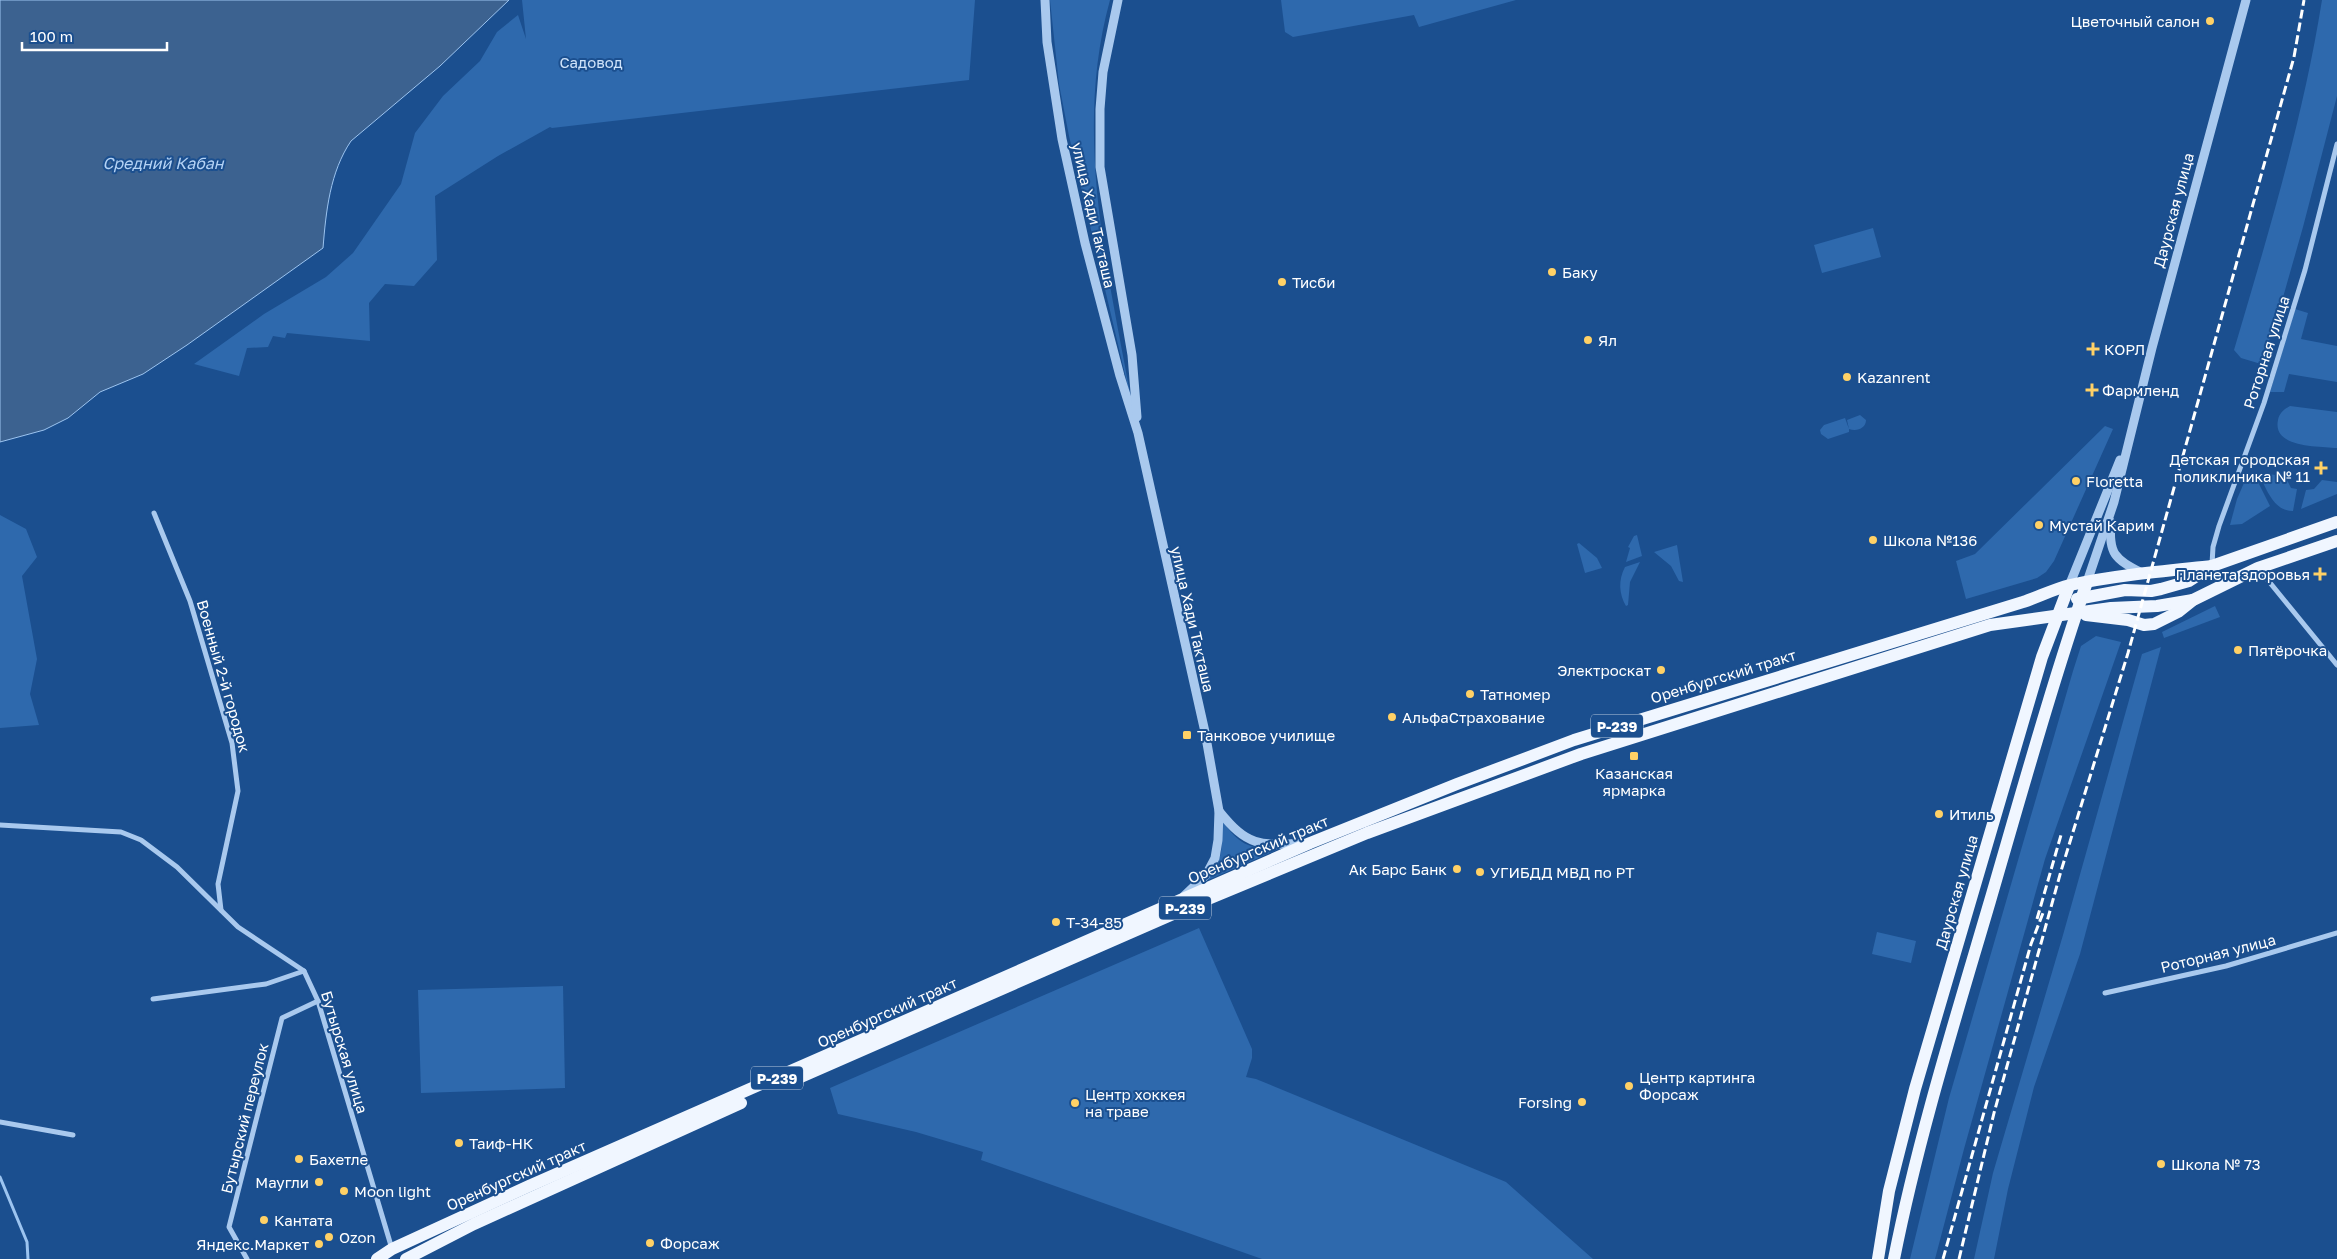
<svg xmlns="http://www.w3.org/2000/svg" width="2337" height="1259" viewBox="0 0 2337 1259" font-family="'Golos Text',sans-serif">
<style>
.green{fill:#2e69ad}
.water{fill:#3c6290;stroke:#9cc4f0}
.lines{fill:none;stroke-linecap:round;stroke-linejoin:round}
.stream{stroke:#9cc4f0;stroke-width:3}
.minor{stroke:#a9c9ee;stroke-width:5}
.tertiary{stroke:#a9c9ee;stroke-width:9}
.primary{stroke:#f0f6ff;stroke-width:12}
.rail{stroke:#fff;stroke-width:3;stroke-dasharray:9 4;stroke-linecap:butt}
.poi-dot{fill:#ffd166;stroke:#1b4f8f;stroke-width:2}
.labels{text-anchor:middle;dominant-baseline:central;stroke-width:4;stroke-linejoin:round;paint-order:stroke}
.shield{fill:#1b4f8f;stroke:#bbcadd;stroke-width:1}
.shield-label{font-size:14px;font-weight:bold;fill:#fff}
.poi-label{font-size:15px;fill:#fff;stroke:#1b4f8f;text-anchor:start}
.park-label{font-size:15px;fill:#cfe3fa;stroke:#1b4f8f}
.street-label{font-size:15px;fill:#fff;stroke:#1b4f8f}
.water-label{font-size:16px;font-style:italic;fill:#b5d3f5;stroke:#1b4f8f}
</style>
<rect width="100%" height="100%" fill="#1b4f8f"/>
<g class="green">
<polygon points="522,0 975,0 969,80 552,128 550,127 498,156 435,196 437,260 414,286 385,284 369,303 370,341 287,333 285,338 273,336 268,347 247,348 239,376 194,364 264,314 326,277 353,253 401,184 415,133 443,96 480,61 497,32 518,15 526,39"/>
<path d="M1050,0H1110C1073,134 1108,271 1132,404L1069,136L1059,84Z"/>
<polygon points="1281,0 1516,0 1419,27 1414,15 1293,37 1285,32"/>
<path d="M2322,0H2337V96L2303,227L2278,315L2261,364L2241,358L2234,350C2268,235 2303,119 2322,0Z"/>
<polygon points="1873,228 1881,257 1822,273 1814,245"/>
<polygon points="2295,309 2308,313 2301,339 2337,346 2337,382 2289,374 2284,392 2270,392"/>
<path d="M2290,406L2337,412V448C2319,446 2272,448 2278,420C2279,414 2284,409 2290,406Z"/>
<path d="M1860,415L1866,420C1866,428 1857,432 1849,429V432L1828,439L1821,434L1820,430L1824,425L1845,418L1849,429L1847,420Z"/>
<polygon points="2105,426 2113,429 2054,561 2046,572 2037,578 1966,599 1956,561 1975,554"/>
<path d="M2258,473L2285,476L2291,488L2297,489L2293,511C2273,511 2267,489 2258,473Z"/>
<polygon points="2247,476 2256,478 2270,506 2242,524 2230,525 2237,499"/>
<polygon points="2322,480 2337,482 2337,494 2301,509 2306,490 2314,489"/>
<polygon points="0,515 26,529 37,557 22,576 37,659 30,694 39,725 0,728"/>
<polygon points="1637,535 1642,556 1626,562 1630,548 1628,547 1634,536"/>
<polygon points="1579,543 1597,558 1602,568 1585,573 1577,544"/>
<polygon points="1677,545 1683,582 1679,581 1671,566 1654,552"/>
<path d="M1640,562L1630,582L1628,605L1626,606C1619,594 1618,580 1625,567Z"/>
<polygon points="2215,606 2220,617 2164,638 2162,632"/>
<polygon points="2096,636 2121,642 2045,859 1964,1149 1935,1259 1910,1259 1949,1098 2073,671 2081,646"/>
<polygon points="2161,647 2080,954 2034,1087 2008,1189 1994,1259 1974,1259 1993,1173 2063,935 2142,654"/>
<path d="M1221,818C1237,844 1251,851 1281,848L1208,880C1224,858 1223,844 1221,818Z"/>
<polygon points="1199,928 1252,1049 1252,1058 1246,1077 1256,1079 1506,1182 1593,1259 1262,1259 981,1160 983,1152 916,1132 838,1114 830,1088"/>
<polygon points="1877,932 1916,941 1911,963 1872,954"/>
<polygon points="563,986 565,1088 421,1093 418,990"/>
</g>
<path class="water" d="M0,0H509L440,66L351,141C330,172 326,211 323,248L187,345L143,374L100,392L68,418L44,430L0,442Z"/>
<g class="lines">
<polyline class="stream" points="0,1177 27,1242 28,1259"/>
<g class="minor">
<polyline points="154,513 190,601 232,743 238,791 218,884 221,910"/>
<polyline points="2212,564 2213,547 2219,526 2264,403 2305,270 2337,144"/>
<polyline points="2258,568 2337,665"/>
<polyline points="0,825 121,832 141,840 177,867 238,927 304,971 318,1001 392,1249"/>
<polyline points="2105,993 2226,966 2337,933"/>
<polyline points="153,999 266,984 304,971"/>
<polyline points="0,1122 73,1135"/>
<polyline points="247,1259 229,1227 282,1018 318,1001"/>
</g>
<g class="tertiary">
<polyline points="1045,0 1047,42 1062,139 1085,243 1120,376 1138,433 1205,732 1219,811 1218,840 1215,858 1206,875 1184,896"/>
<polyline points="1118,0 1103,72 1100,109 1100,167 1132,355 1137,417"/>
<path d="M2111,522C2108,554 2115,559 2142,573"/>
<polyline points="2087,582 2114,502 2152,348 2246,0"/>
<polyline points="2069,586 2120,460"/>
<path d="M1219,811C1247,846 1259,846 1303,843"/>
</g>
<g class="primary">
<polyline points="2077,599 2125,590 2151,591 2161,589 2189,581 2212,566 2337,522"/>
<polyline points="2086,615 2128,620 2144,625 2154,624 2178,612 2193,600 2258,568 2337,541"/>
<polyline points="787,1083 1196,904 1367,833 1581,754 1990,625 2111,608 2157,606 2193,600"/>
<path d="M377,1259L392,1249L529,1186L1310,843L1457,784L1574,740L2023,602C2038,597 2054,589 2070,585C2117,575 2165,571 2212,566"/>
<polyline points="406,1259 474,1224 741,1103"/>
<polyline points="1878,1259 1889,1191 1915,1089 2042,657 2069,586"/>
<path d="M1894,1259C1918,1138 1955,1020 1990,901C2021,795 2051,687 2087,582"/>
</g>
<g class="rail">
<polyline points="2037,919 2061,835"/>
<polyline points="1943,1259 2031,944 2043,913"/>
<polyline points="1959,1259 1994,1113 2061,871 2128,653 2294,57 2304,0"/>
</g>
</g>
<g class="poi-dot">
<circle cx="2210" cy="21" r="5"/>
<circle cx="1552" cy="272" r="5"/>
<circle cx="1282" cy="282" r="5"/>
<circle cx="1588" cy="340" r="5"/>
<path d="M2090.5 341.5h5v5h5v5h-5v5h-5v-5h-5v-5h5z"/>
<circle cx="1847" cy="377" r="5"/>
<path d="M2089.5 382.5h5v5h5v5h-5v5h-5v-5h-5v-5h5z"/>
<path d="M2318.5 460.5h5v5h5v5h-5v5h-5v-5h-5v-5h5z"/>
<circle cx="2076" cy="481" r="5"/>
<circle cx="2039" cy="525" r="5"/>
<circle cx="1873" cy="540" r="5"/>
<path d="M2317.5 566.5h5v5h5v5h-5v5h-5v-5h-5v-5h5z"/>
<circle cx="2238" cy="650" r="5"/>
<circle cx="1661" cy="670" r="5"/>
<circle cx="1470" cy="694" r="5"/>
<circle cx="1392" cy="717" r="5"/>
<rect x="1182" y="730" width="10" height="10" rx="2.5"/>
<rect x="1629" y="751" width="10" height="10" rx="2.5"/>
<circle cx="1939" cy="814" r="5"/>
<circle cx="1457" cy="869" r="5"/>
<circle cx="1480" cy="872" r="5"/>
<circle cx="1056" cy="922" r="5"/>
<circle cx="1629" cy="1086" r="5"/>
<circle cx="1582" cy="1102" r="5"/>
<circle cx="1075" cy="1103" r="5"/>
<circle cx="459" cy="1143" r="5"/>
<circle cx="299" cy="1159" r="5"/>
<circle cx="2161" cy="1164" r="5"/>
<circle cx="319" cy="1182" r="5"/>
<circle cx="344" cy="1191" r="5"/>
<circle cx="264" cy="1220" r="5"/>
<circle cx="329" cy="1237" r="5"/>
<circle cx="650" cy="1243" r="5"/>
<circle cx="319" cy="1244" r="5"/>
</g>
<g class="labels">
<g class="shield">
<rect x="1591" y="714.5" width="52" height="23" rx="4"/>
<rect x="1159" y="896.5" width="52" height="23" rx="4"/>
<rect x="751" y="1066.5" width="52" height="23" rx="4"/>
</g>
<g class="shield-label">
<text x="1617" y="726">Р-239</text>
<text x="1185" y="908">Р-239</text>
<text x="777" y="1078">Р-239</text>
</g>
<g class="poi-label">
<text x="2200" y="21" text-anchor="end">Цветочный салон</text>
<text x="1562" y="272">Баку</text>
<text x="1292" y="282">Тисби</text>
<text x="1598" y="340">Ял</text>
<text x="2104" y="349">КОРЛ</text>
<text x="1857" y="377">Kazanrent</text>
<text x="2102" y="390">Фармленд</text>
<text x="2310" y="459" text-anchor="end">Детская городская<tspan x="2310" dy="17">поликлиника № 11</tspan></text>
<text x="2086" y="481">Floretta</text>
<text x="2049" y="525">Мустай Карим</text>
<text x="1883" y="540">Школа №136</text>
<text x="2310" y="574" text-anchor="end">Планета здоровья</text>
<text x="2248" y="650">Пятёрочка</text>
<text x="1651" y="670" text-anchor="end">Электроскат</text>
<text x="1480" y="694">Татномер</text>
<text x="1402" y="717">АльфаСтрахование</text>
<text x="1197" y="735">Танковое училище</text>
<text x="1634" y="773" text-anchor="middle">Казанская<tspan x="1634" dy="17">ярмарка</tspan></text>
<text x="1949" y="814">Итиль</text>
<text x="1447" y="869" text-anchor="end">Ак Барс Банк</text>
<text x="1490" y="872">УГИБДД МВД по РТ</text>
<text x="1066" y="922">T-34-85</text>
<text x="1639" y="1077">Центр картинга<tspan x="1639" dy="17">Форсаж</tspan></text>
<text x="1085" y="1094">Центр хоккея<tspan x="1085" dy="17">на траве</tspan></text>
<text x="1572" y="1102" text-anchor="end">Forsing</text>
<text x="469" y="1143">Таиф-НК</text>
<text x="309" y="1159">Бахетле</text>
<text x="2171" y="1164">Школа № 73</text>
<text x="309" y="1182" text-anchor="end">Маугли</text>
<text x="354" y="1191">Moon light</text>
<text x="274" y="1220">Кантата</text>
<text x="339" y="1237">Ozon</text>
<text x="660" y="1243">Форсаж</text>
<text x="309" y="1244" text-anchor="end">Яндекс.Маркет</text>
</g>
<g class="park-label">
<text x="591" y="62">Садовод</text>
</g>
<g class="street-label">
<text transform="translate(2173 210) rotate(-75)">Даурская улица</text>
<text transform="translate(1094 215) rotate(77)">улица Хади Такташа</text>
<text transform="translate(2266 352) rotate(-72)">Роторная улица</text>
<text transform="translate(1193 619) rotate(77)">улица Хади Такташа</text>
<text transform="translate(224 676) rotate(74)">Военный 2-й городок</text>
<text transform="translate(1723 676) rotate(-17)">Оренбургский тракт</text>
<text transform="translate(1258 849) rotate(-23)">Оренбургский тракт</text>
<text transform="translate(1956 892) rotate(-74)">Даурская улица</text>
<text transform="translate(2218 953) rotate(-14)">Роторная улица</text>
<text transform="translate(887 1012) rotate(-24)">Оренбургский тракт</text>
<text transform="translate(345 1052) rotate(73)">Бутырская улица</text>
<text transform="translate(244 1118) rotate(-76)">Бутырский переулок</text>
<text transform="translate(516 1175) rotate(-24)">Оренбургский тракт</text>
</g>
<g class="water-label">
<text x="163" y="163">Средний Кабан</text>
</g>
</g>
<path d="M22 42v8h145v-8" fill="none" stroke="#ffffff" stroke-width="2.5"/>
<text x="30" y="42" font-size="15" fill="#ffffff" stroke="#1b4f8f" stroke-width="4" paint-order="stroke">100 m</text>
</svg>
